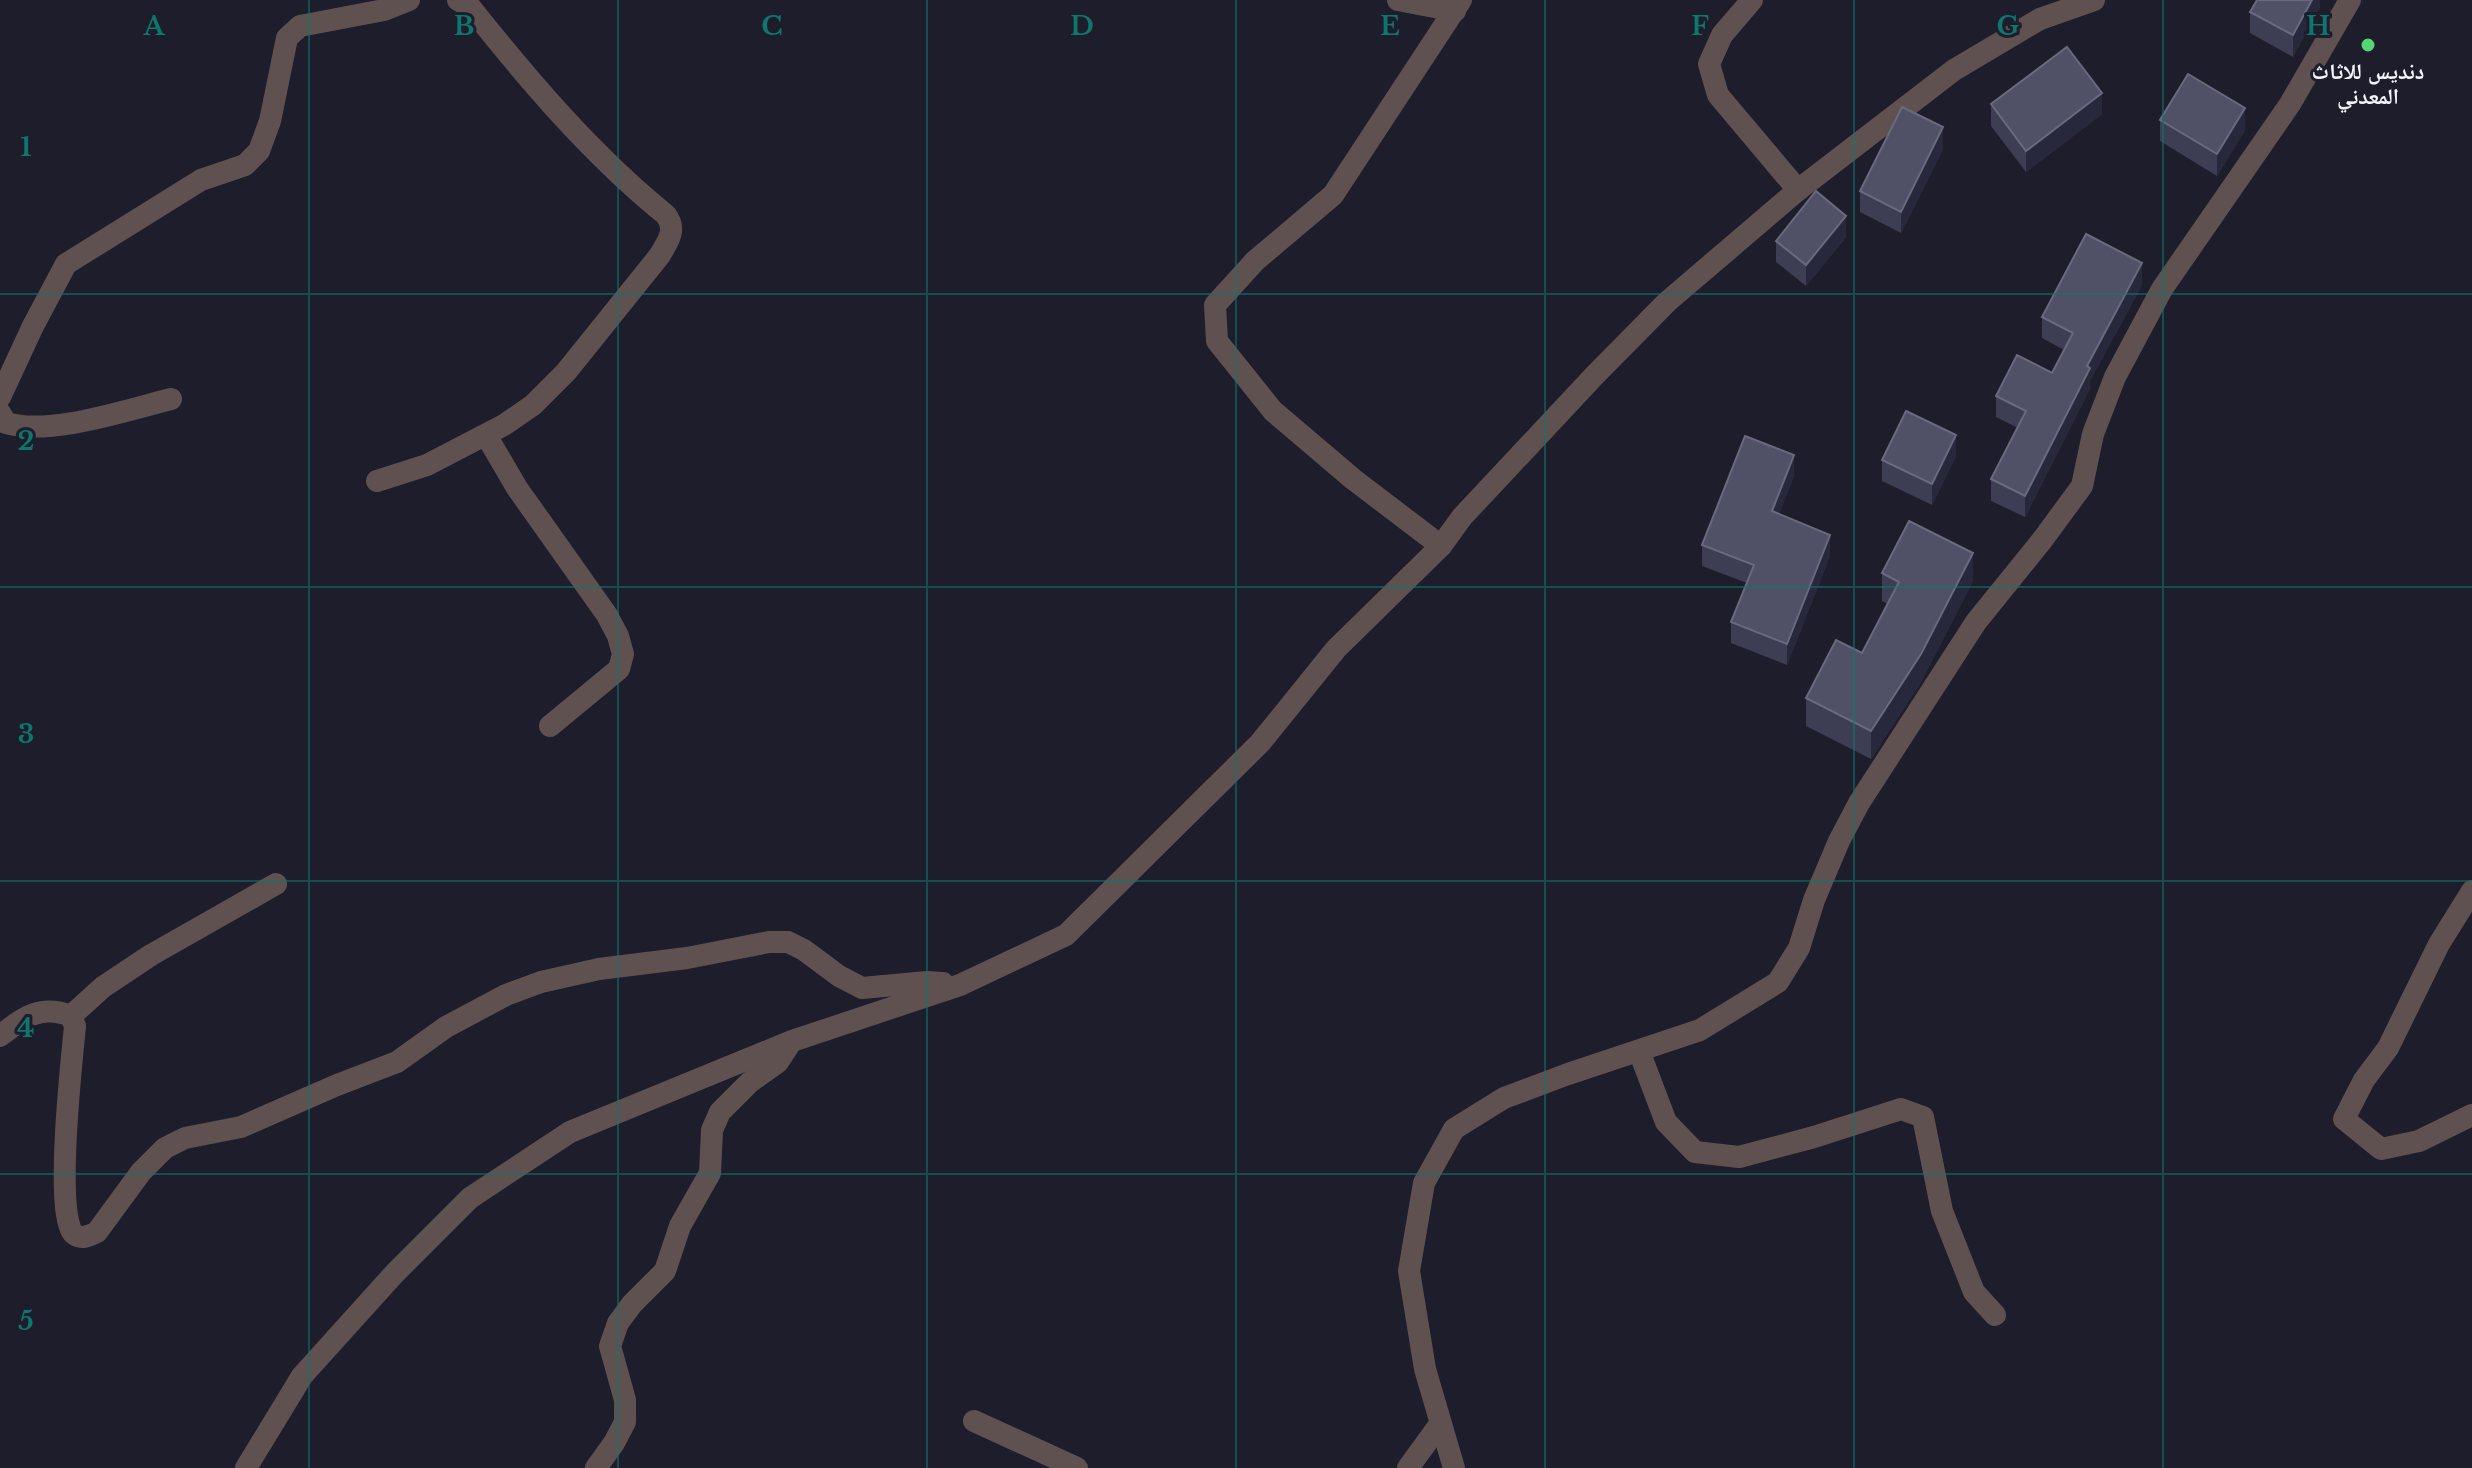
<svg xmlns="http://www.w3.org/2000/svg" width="2472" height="1468" viewBox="0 0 2472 1468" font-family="'Libre Baskerville','Noto Naskh Arabic',serif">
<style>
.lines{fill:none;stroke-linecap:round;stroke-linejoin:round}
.minor{stroke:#605151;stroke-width:22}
.wall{fill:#3d3d54}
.shaded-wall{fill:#28283c}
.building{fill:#505066;stroke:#6a6a7e;stroke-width:2}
.grid{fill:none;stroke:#0f766e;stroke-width:2;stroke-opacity:0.55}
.poi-dot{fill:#53d673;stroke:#1d1d2c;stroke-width:3}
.labels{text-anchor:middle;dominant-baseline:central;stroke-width:6;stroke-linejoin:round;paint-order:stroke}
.poi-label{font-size:22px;font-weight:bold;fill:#f3f4fe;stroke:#1d1d2c}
.grid-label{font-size:26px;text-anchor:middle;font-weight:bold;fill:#0f766e;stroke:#1d1d2c;stroke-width:6;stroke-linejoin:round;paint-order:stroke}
</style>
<rect width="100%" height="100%" fill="#1d1d2c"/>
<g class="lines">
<g class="minor">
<polyline points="1398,0 1455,11"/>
<polyline points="1752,0 1722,35 1709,64 1718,95 1798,190"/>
<polyline points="0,397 33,326 66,264 201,180 245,165 259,151 270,121 287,38 300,26 384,10 409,0"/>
<path d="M0,413L6,423C50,436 126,410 171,399"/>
<polyline points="486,435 517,488 607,615 618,636 623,654 619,669 550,726"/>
<path d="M377,481L427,465L504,425L533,405L566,372L660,255C668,241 677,230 666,215C592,155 530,82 471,8L458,0"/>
<polyline points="1441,546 1353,479 1273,411 1217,341 1215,305 1255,261 1333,195 1461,0"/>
<polyline points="2472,891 2439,944 2388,1048 2364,1080 2344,1119 2381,1149 2419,1141 2472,1115"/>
<polyline points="71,1016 103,987 151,955 276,884"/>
<path d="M0,1036C24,1017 41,1004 71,1016L75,1026C72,1058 54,1216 74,1234C81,1240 89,1236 97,1232L141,1172L165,1148L185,1138L241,1127L337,1085L397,1062L446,1027L506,995L541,982L599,969L687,958L769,942H788L804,950L839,976L862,988L927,982L943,983"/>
<polyline points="1639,1051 1666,1122 1695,1152 1739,1157 1814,1137 1901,1109 1923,1117 1942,1211 1974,1292 1995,1315"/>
<polyline points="974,1421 1077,1468"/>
<polyline points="246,1468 302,1376 395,1273 470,1198 570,1132 792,1041 960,985 1066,935 1260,743 1336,649 1441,546 1462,517 1595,375 1667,302 1798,190 1954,70 2040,19 2094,0"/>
<polyline points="596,1468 614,1443 625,1422 625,1400 610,1346 618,1323 632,1304 665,1271 680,1226 710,1173 712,1130 720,1112 750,1082 778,1062 791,1042"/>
<polyline points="1408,1468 1440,1424"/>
<polyline points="1454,1468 1425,1369 1409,1271 1424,1183 1454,1129 1504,1098 1568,1074 1700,1030 1778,982 1799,948 1814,900 1839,841 1859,803 1976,622 2043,539 2082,486 2093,434 2115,377 2162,289 2290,104 2350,0"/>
</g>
</g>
<g class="wall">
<polygon points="2320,0 2320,7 2293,57 2250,33 2250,12"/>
<polygon points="1991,104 2102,114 2026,172 1991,126"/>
<polygon points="2160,120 2245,130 2217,176 2160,141"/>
<polygon points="1943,149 1901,233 1860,212 1860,191"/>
<polygon points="1846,237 1806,286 1776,262 1776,241"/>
<polygon points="2142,285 2090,381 2090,389 2025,517 1991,501 1991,479 2018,428 1996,417 1996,396 2052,373 2064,350 2042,338 2042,317"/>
<polygon points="1956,456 1932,505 1882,481 1882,460"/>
<polygon points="1794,476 1779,514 1830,556 1787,665 1731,643 1731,622 1747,583 1702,566 1702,545"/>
<polygon points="1882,573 1973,581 1921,682 1871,759 1806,726 1806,698 1862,653 1888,604 1882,601"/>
</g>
<g class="shaded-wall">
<polygon points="2312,0 2320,0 2320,7 2293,57 2293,35"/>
<polygon points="2102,93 2102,114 2026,172 2026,151"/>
<polygon points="2245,108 2245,130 2217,176 2217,154"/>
<polygon points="1943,127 1943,149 1901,233 1901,212"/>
<polygon points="1846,216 1846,237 1806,286 1806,265"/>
<polygon points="2142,263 2142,285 2090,381 2090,389 2025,517 2025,496 2087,366"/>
<polygon points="1956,435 1956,456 1932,505 1932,484"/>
<polygon points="1794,455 1794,476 1772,532 1772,511"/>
<polygon points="1830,535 1830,556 1787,665 1787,644"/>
<polygon points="1973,553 1973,581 1921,682 1871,759 1871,731"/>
</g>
<g class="building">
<polygon points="2257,0 2312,0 2293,35 2250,12"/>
<polygon points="2067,47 2102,93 2026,151 1991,104"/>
<polygon points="2188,74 2245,108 2217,154 2160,120"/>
<polygon points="1902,107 1943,127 1901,212 1860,191"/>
<polygon points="1816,191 1846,216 1806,265 1776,241"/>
<polygon points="2086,234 2142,263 2087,366 2090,368 2025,496 1991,479 2026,411 1996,396 2017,355 2052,373 2073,333 2042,317"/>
<polygon points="1906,411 1956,435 1932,484 1882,460"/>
<polygon points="1745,436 1794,455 1772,511 1830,535 1787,644 1731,622 1754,565 1702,545"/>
<polygon points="1909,521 1973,553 1921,654 1871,731 1806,698 1836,640 1862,653 1899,582 1882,573"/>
</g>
<path class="grid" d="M309,0V1468M618,0V1468M927,0V1468M1236,0V1468M1545,0V1468M1854,0V1468M2163,0V1468M0,294H2472M0,587H2472M0,881H2472M0,1174H2472"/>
<circle class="poi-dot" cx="2368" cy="45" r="8"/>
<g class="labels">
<g class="poi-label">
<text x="2368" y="71">دنديس للاثاث<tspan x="2368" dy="25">المعدني</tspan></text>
</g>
</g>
<g class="grid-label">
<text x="154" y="35">A</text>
<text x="464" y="35">B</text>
<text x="772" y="35">C</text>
<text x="1082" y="35">D</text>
<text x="1390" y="35">E</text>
<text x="1700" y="35">F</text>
<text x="2008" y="35">G</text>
<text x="2318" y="35">H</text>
<text x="26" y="156">1</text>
<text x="26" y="450">2</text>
<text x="26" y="743">3</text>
<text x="26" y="1037">4</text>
<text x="26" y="1330">5</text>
</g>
</svg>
